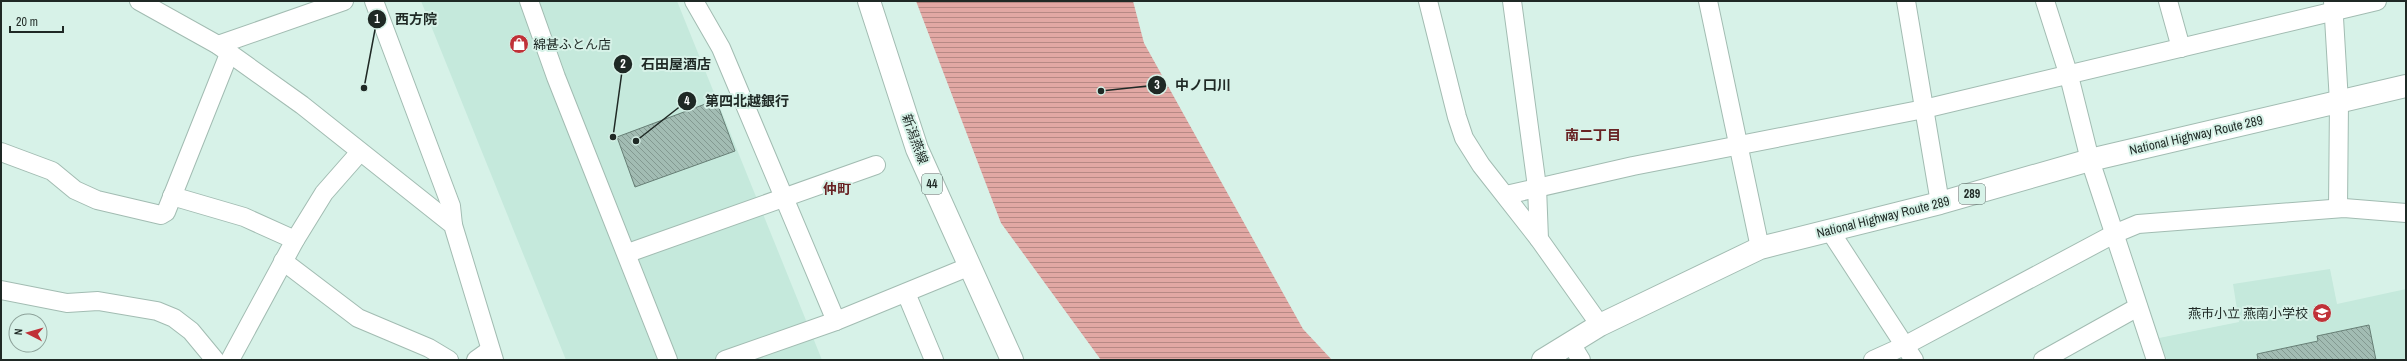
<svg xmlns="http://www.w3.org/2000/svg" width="2407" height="361" viewBox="0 0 2407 361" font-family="'Archivo Narrow','Noto Sans JP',sans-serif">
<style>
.built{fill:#c5e9dc}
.water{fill:url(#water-rules)}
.building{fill:url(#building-back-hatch);stroke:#677f76}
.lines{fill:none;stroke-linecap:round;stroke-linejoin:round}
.minor-casing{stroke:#a2bcb2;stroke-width:20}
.major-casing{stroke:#a2bcb2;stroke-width:24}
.highway-casing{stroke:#a2bcb2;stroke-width:24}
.minor{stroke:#fff;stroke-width:18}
.major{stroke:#fff;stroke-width:22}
.highway{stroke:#fff;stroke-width:22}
.labels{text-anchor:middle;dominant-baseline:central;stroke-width:4;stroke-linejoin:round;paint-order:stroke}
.shield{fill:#d7f2e8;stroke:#566560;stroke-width:1}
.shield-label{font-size:12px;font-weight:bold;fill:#1f2925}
.poi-label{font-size:13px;fill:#1f2925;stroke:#d7f2e8;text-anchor:start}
.street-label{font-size:13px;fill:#1f2925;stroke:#d7f2e8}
.neighbourhood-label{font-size:14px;font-weight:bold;fill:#682223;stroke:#d7f2e8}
.leader{fill:none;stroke:#1f2925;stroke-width:1.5}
.callout-dot{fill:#1f2925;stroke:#d7f2e8;stroke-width:1.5}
.mark-label{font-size:12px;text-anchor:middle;font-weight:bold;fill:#fff}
.callout-label{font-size:14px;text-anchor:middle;font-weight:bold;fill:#1f2925;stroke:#d7f2e8;stroke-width:4;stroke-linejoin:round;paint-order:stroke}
</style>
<defs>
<pattern id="water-rules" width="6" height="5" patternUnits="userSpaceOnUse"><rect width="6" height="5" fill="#e2a8a4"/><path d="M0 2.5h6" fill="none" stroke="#b78985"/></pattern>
<pattern id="building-back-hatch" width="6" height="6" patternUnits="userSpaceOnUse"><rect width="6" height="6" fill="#a2bcb3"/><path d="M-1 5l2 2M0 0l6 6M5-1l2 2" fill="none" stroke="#839991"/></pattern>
</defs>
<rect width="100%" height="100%" fill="#d7f2e8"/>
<g class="built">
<polygon points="421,1 677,1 822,360 566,360"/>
<polygon points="2330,269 2337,304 2406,289 2406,360 2167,360 2159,338 2239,322 2233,284"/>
</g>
<polygon class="water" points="916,1 1133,1 1144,43 1303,329 1332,360 1101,360 1001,223"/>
<g class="building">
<polygon points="716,100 735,151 635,187 617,137"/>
<polygon points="2369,325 2376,360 2258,360 2257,354 2318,341 2317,336"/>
</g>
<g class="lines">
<g class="minor-casing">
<g id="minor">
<polyline points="139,1 218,45 302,105 453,225 494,360"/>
<polyline points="374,1 451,206 453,225"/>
<polyline points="529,1 556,77 668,360"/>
<polyline points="694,1 721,48 836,321"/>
<polyline points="1428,1 1457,117 1464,138 1481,165 1539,239"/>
<polyline points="1512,1 1537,187 1539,239 1600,325"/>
<polyline points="1708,1 1760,248"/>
<polyline points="1906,1 1940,203"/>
<polyline points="2045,1 2069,76 2090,160 2156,360"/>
<polyline points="2168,1 2181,48"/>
<polyline points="2333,1 2339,102 2338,208"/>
<polyline points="218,45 344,1"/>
<polyline points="1,152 52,171 75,190 97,200 161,215 166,212 229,54"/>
<polyline points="1506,195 1633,166 1924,109 2377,1"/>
<polyline points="172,196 244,217 295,240"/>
<polyline points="1830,231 1914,360"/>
<polyline points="628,253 876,165"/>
<polyline points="283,261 358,318 429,348 449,360"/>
<polyline points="1,290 67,303 98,301 157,311 174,318 191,331 215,360"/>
<polyline points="906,293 934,360"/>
<polyline points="1570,342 1581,360"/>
<polyline points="230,360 295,240 324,193 360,152"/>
<polyline points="476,360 490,350"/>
<polyline points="725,360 836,321 968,267"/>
<polyline points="1873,360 1904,346 2114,234 2138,224 2344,208 2406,213"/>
<polyline points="2043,360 2138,307"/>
</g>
</g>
<g class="major-casing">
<polyline id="major" points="869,1 917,149 1012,360"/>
</g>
<g class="highway-casing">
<polyline id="highway" points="1543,360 1600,325 1760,248 1940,203 2090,160 2406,86"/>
</g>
<use href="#minor" class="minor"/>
<use href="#major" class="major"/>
<use href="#highway" class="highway"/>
</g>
<defs>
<g id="shop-disc" transform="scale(1)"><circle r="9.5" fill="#c03138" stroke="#d7f2e8"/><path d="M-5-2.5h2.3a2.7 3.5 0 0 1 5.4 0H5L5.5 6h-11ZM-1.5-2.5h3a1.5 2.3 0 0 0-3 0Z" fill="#fff"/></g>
<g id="school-disc" transform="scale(1)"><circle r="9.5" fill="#c03138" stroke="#d7f2e8"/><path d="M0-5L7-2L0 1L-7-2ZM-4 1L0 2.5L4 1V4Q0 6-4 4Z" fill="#fff"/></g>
</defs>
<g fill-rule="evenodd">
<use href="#shop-disc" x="519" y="44"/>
<use href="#school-disc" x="2322" y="313"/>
</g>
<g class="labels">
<g class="shield">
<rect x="922" y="174" width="20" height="20" rx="3"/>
<rect x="1959" y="184" width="26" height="20" rx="3"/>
</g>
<g class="shield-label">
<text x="932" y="184">44</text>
<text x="1972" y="194">289</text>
</g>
<g class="poi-label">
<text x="533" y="44">綿甚ふとん店</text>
<text x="2308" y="313" text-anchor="end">燕市小立 燕南小学校</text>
</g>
<g class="street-label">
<text transform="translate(2196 135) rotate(-13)">National Highway Route 289</text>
<text transform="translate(915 139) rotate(70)">新潟燕線</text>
<text transform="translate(1883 217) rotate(-14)">National Highway Route 289</text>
</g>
<g class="neighbourhood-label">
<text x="1593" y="135">南二丁目</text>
<text x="837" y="189">仲町</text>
</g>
</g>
<path class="leader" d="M364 88L377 19M613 137L623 64M1101 91L1157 85M636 141L687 101"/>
<g class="callout-dot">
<circle cx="364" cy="88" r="4"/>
<circle cx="613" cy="137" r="4"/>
<circle cx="1101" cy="91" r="4"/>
<circle cx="636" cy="141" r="4"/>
<circle cx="377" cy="19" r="10"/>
<circle cx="623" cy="64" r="10"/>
<circle cx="1157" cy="85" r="10"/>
<circle cx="687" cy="101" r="10"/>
</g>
<g class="mark-label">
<text x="377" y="23">1</text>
<text x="623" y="68">2</text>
<text x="1157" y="89">3</text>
<text x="687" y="105">4</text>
</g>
<g class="callout-label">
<text x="416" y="24">西方院</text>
<text x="676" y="69">石田屋酒店</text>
<text x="1203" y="90">中ノ口川</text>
<text x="747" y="106">第四北越銀行</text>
</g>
<rect width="2407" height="361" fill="none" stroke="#1f2925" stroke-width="4"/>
<g transform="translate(28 333) rotate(276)"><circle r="19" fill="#d7f2e8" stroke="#8da29a"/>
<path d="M0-3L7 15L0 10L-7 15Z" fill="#c03138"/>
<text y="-6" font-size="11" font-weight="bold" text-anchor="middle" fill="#1f2925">N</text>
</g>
<path d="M10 26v6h53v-6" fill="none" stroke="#1f2925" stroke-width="2"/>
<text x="16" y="26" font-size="12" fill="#1f2925" stroke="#d7f2e8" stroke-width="3" paint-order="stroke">20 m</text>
</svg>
